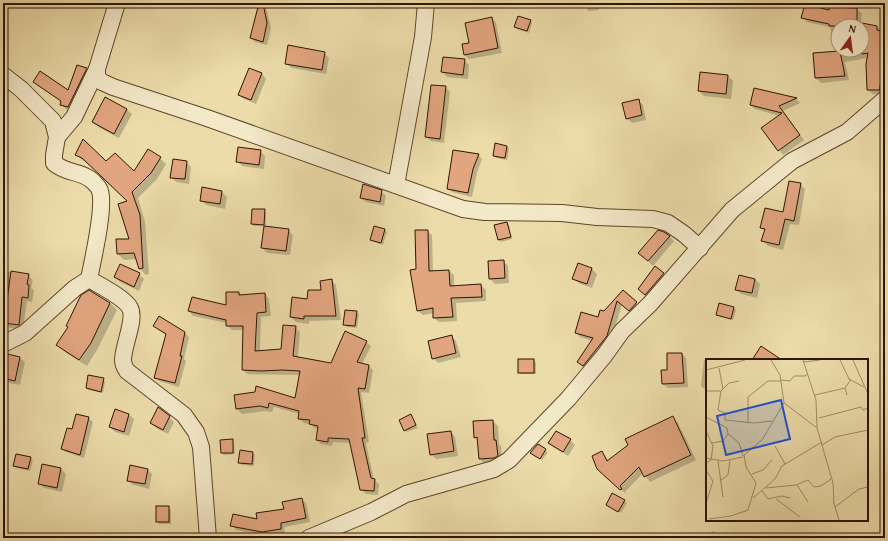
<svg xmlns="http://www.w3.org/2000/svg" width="888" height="541" viewBox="0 0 888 541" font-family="'Gentium Book Plus',serif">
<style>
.shadow{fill:#0003;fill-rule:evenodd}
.building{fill:#e1a57f;stroke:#2f1400}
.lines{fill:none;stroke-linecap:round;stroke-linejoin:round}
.minor-casing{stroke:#5e462a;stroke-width:18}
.minor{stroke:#f3e8c8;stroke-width:16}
.inset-road{fill:none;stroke:#a08c66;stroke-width:1}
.view{fill:#1d4ed8;fill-opacity:0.15;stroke:#1d4ed8;stroke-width:2}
.inset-edge{fill:none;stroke:#2f1400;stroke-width:2}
</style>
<rect width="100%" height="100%" fill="#ecdcaa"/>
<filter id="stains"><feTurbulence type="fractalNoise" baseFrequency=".005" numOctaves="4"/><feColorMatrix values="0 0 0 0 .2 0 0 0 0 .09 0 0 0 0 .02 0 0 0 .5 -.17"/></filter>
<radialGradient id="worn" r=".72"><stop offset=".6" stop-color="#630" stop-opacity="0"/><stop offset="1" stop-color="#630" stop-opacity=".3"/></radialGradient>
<g class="shadow">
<polygon points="83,3 92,3 91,6"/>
<polygon points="260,3 265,3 271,28 267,45 255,42 251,38"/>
<polygon points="587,3 598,3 599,10 589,11 587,9"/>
<path d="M830,8L857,9L862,13L861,24L877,26L881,31L879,48H885V89L884,90V94H873L868,90V58L845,62L849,80L821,83L816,78L814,54L835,52L830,27L807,22L802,17L830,11ZM838,26H862V50H838ZM876,29H878L874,52Z"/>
<polygon points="492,18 496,23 502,53 469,59 465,55 470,43"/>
<polygon points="530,21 532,23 529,33 517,29 515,27"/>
<polygon points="324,53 329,58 326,74 291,68 286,63"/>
<polygon points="464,60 469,65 468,79 447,77 442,72"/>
<polygon points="86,69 90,73 72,111 66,109 61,105 62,102 38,85 68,92"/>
<polygon points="262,74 266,79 256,104 244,99 239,95"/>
<polygon points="728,76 733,81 731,99 704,96 699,91"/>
<polygon points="445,87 450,92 444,143 431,141 426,137"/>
<polygon points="755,89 796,99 800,103 783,111 804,140 783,155 763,128 780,116 755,109 751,105"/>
<polygon points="638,100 643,105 646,120 632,123 627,118"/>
<polygon points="127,110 132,114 119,138 98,127 93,122"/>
<polygon points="507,146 509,149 507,160 496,158 494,156"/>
<polygon points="260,151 265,156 264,169 242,166 238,162"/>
<polygon points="76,154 106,163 134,173 160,158 166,164 157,179 138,198 145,222 149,274 146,275 140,269 137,259 124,260 118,254 118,240 130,240 129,202 89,164 82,160"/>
<polygon points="478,155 482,159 477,173 472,197 452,192 448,188"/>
<polygon points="186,162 191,167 189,184 176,182 172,177"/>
<polygon points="800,184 805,189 799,225 790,224 783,250 768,246 763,241 765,231 761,227 784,214"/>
<polygon points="203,189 222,192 227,197 225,209 206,205 201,200"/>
<polygon points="381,191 386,196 384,206 366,202 361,198"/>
<polygon points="264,210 266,212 266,227 288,230 293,235 290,255 267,253 262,248 265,226 254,226 252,224"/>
<polygon points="507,223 509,225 512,239 501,242 499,240"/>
<polygon points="385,230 387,232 383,245 374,242 371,240"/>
<polygon points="427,231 432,235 433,272 449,271 454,275 454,286 481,285 486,290 486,301 456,303 457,321 439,322 434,318 434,313 423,315 418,311 417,270"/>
<polygon points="669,236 674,241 653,266 640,253"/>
<polygon points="503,261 508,266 509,283 495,284 490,279"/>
<polygon points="579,264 592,269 597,274 592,288 578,283 574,278"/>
<polygon points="656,268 669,279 651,299 644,294"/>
<polygon points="3,271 28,275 33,280 31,288 34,290 32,302 27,301 23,329 10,328 5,323 10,289 3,288"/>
<polygon points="139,274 144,279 139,291 120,282 115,277"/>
<polygon points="755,279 760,284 757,298 741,294 736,289"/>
<polygon points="331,280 336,285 341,320 309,321 309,324 296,322 291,317 308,300 323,291"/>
<polygon points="623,291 641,307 634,315 622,304 611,341 588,370 578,362 593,341 580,337 576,333 604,313"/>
<polygon points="239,293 242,296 265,294 269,299 271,316 261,317 260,351 282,350 295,327 300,332 298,358 332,364 366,342 371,346 362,364 369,366 373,370 369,393 361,392 369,442 366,443 374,480 379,484 378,495 366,494 361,490 351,443 333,442 332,446 321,444 317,440 319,429 315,428 310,424 304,423 299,419 300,414 274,407 272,412 265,411 242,414 237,409 235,396 295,399 300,375 247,374 243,370 244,330 232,330 227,325 227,323 193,316 189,311 227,306"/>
<polygon points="110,303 117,310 97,350 87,366 65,352 58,345 69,328 67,326"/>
<polygon points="734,308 736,310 733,320 719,316 717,314"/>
<polygon points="356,312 359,314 357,328 347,327 344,324"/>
<polygon points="154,326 185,333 189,337 184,359 186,361 179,387 159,381 155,377 166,335"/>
<polygon points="451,336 456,341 461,357 438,363 433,358"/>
<polygon points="3,354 20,358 25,362 20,385 3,382"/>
<polygon points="682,354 686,358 688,387 668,388 663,384 668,371"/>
<polygon points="534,360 536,363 536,374 521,374 519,372"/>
<polygon points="704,360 708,360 707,360 707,391 701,386"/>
<polygon points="103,379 105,382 103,393 89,390 87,388"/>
<polygon points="3,412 5,414 3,425"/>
<polygon points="129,415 134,419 129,436 115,432 110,427"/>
<polygon points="411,415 418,428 407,432 405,430"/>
<polygon points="169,417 174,422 168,434 156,428 151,423"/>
<polygon points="673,417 678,423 696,460 650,482 643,473 625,492 627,495 604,474 602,452 609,461"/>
<polygon points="88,418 93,422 84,458 66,452 62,448 73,430"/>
<polygon points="493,421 498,426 499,444 501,446 502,461 485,464 480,459 478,440 475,437"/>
<polygon points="451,432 455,437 458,456 436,459 431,454"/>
<polygon points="232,440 234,442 235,454 224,455 222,453"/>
<polygon points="570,440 575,445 568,456 555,448 550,443"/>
<polygon points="545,450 548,452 542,460 534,455"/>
<polygon points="241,451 253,453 255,455 254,466 242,465 239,462"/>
<polygon points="30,458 33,460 30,471 16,468 14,466"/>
<polygon points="43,465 61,469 66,474 62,492 44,488 39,483"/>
<polygon points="147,469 152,474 149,489 133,485 128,480"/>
<polygon points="613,495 627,503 621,513 607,505"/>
<polygon points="301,499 306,503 310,522 284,527 285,533 267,536 236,530 232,525 258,520 285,510"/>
<polygon points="169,507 171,510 171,524 159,524 157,521"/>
<polygon points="714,531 720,538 697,538"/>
</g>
<g class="building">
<polygon points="259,3 263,3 267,23 263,42 250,38"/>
<polygon points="805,4 829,10 829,7 857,8 857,26 829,26 829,24 801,18"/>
<polygon points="518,16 531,20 527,31 514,27"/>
<polygon points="492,17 498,48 464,55 462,44 469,43 465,23"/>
<polygon points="862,23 877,26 877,30 885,32 885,81 880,85 880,90 867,90 866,64 868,53 862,54"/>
<polygon points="288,45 325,52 322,70 285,64"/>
<polygon points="840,51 845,76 815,78 813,53"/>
<polygon points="443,57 465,59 463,75 441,72"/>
<polygon points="77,65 87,68 68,107 60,105 61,101 33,82 40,71 68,90"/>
<polygon points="249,68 262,73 251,100 238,95"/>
<polygon points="700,72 728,75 726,94 698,91"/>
<polygon points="431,85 446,86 440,139 425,137"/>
<polygon points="754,88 797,98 779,106 800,135 778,151 761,128 782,113 750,105"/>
<polygon points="105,97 127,109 114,134 92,122"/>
<polygon points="639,99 642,115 626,119 622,103"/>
<polygon points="83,139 106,161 115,153 134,171 148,149 161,157 151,173 132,192 140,215 143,268 139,269 134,253 117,254 116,239 129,239 118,204 127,201 82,158 75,155"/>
<polygon points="495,143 507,146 505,158 493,156"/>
<polygon points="238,147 261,150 259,165 236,162"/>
<polygon points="453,150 479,154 473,169 468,193 447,189"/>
<polygon points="173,159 187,161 185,179 170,178"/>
<polygon points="789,181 801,183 794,221 785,219 779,245 761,241 765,229 760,228 765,208 783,212"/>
<polygon points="363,184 382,190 380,202 360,198"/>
<polygon points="202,187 222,191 220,204 200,201"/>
<polygon points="252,209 265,209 264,225 251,224"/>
<polygon points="507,222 511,237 498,240 494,225"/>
<polygon points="264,226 289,229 286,251 261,248"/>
<polygon points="374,226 385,229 381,243 370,240"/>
<polygon points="415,230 428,230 429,271 449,270 450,286 481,284 482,297 451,298 453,317 433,318 433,308 417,311 410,270 416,269"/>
<polygon points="658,230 664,232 670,236 648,261 638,253"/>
<polygon points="504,260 505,278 489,279 488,261"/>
<polygon points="578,263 592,268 587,284 572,279"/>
<polygon points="120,264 140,273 134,287 114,277"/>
<polygon points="655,266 664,273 645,295 638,289"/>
<polygon points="11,271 29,274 27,284 29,285 28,298 22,297 19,325 4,323"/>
<polygon points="739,275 755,279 752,293 735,290"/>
<polygon points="332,279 336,316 304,316 304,319 290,317 292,297 307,299 308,290 321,290 320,281"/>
<polygon points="89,290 110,303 91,343 79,360 56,345 68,327 66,326 81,295"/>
<polygon points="623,290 637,302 629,311 617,301 607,336 583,366 577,362 593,338 575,333 581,312 598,317 600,310 604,311"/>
<polygon points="226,292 239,292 239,295 265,293 266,312 257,313 255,351 281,349 283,325 296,326 293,356 331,363 345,331 367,341 357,362 369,365 365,389 358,388 365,438 362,438 371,478 375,479 374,491 360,490 349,439 328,438 328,442 316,440 318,426 309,424 310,420 298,419 299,411 269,403 268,408 260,406 236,409 234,395 255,392 256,386 295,398 300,371 282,370 261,371 242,370 243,326 226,326 226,320 188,311 192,297 226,305"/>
<polygon points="719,303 734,307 731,319 716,315"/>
<polygon points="345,310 357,311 355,326 343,325"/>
<polygon points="159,316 185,332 180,356 182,356 175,383 154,378 166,334 153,326"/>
<polygon points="452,335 456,353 432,359 428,341"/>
<polygon points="761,346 782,360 752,360"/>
<polygon points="3,353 20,357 15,381 3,378"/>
<polygon points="667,353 682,353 684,383 662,384 661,370 667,370"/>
<rect x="518" y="359" width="16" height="14"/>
<polygon points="88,375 104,378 101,392 86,388"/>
<polygon points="158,407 170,416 163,430 150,423"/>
<polygon points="115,409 129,414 124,432 109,427"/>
<polygon points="76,414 89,417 80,455 61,449 67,428 72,429"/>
<polygon points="411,414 416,425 404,431 399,420"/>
<polygon points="673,416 691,455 644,477 639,467 620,486 622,489 620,490 597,469 592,456 602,451 607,461 628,445 625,439"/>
<polygon points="493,420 494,440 496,440 498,456 494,458 479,459 477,437 474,438 473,421"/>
<polygon points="451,431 454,451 430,455 427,434"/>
<polygon points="556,431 571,439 563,452 548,443"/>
<polygon points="233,439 233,453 221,453 220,440"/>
<polygon points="538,444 546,449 540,459 530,453"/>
<polygon points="240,450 253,452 252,464 238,463"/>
<polygon points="16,454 31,457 28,469 13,466"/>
<polygon points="42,464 61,468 57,488 38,484"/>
<polygon points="130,465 148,469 145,484 127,481"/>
<polygon points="612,493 625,500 618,512 606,505"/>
<polygon points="302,498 306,518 281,523 281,529 262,532 230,526 233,514 257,519 256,513 284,509 282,502"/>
<rect x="156" y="506" width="13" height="16"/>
</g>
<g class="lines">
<g class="minor-casing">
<g id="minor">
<polyline points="117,3 97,69 97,77 102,82 113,87 207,118 463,209 485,212 562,213 597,217 653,219 668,223 684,234 700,248"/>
<path d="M3,75L21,89L53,121L57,137L54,155V163C65,173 79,171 90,179C93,181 99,187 100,191C105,208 93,259 89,279L75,288L25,333L3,344"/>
<polyline points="57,137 74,117 97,69"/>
<polyline points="396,185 423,37 426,3"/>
<path d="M89,279C99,285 125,298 130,308C136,319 123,346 123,360C123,364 125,368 127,371L184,415L196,432L201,447L208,538"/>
<polyline points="309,538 371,512 406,494 494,469 509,460 568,399 604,356 622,331 650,304 732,210 792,161 847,132 885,99"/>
</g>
</g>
<use href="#minor" class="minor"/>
</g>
<g transform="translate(706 359)">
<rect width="162" height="162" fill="#ecdcaa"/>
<path class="inset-road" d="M65,1L74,16L78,44L111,69M97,1L110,41L111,69L127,124L128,145L133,161M134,1L144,22L139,29M147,1L162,35M98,3L114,1M13,9L17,30L15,32L12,51L19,54V61L48,64L66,62M0,11L39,1M143,20L158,28M75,21L84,22L88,17H99L102,14M17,30L23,24L33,22M0,32H15M109,36L139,29L141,36M0,58L21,69L22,75L33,84L37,97M113,59L155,48L157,51L162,49M42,63V38L62,22H75M0,72L7,87L5,101L0,104M6,84L17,82L22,75M116,86L129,78L162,71M69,87L79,105M0,99L17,102L37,98M12,102L17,138M0,111L7,122L0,144M46,115L57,111L66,101M14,122L22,116L24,101M91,126L102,143M60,129L90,126L102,121L108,128L115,127L125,120M56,132L62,140L76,137L84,139M47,139L69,120L76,107L116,83M70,140L94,158M129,148L153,130L162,128M3,160L25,157L42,151L50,124L40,108L38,96L56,81L78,44"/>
<path class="view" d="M75,41L84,80L20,96L11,57Z"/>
<rect width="162" height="162" class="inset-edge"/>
</g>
<rect width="888" height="541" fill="none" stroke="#ecdcaa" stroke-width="16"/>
<rect x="4" y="4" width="880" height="533" fill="none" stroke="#2f1400" stroke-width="2"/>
<rect x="8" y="8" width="872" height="525" fill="none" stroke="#2f1400"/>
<g transform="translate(850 38) rotate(14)"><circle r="19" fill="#f3e8c8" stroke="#a59378"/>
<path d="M0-3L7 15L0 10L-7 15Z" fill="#8f2418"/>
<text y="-6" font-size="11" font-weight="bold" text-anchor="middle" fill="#2f1400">N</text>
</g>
<rect width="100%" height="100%" filter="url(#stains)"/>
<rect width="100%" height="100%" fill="url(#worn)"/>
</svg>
